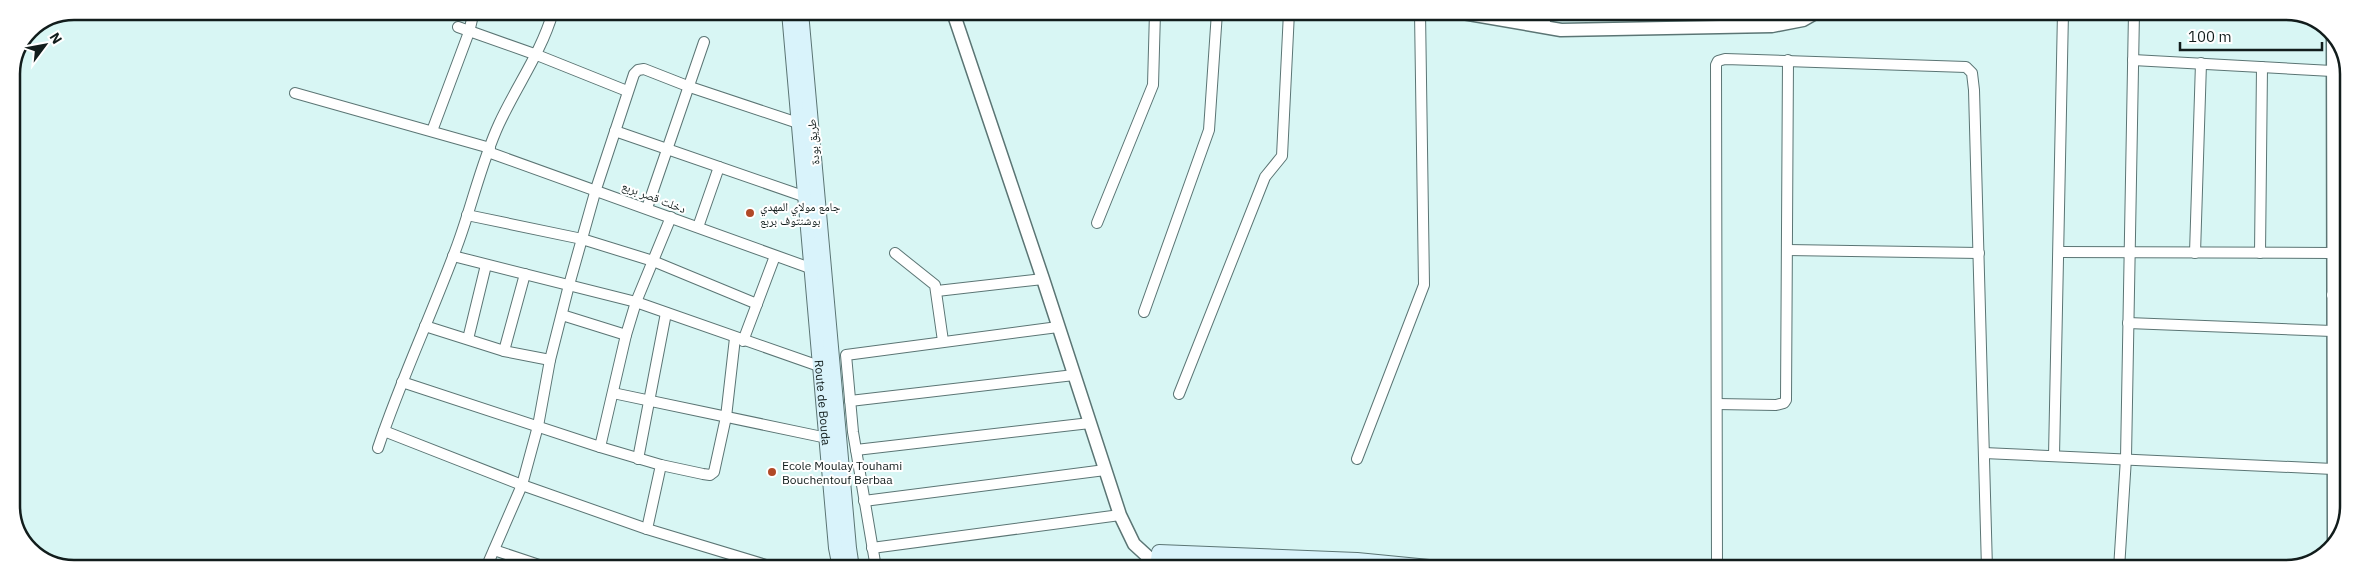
<svg xmlns="http://www.w3.org/2000/svg" width="2360" height="580" viewBox="0 0 2360 580" font-family="'IBM Plex Sans','Noto Naskh Arabic',sans-serif">
<style>
.lines{fill:none;stroke-linecap:round;stroke-linejoin:round}
.minor-casing{stroke:#5b7574;stroke-width:12}
.tertiary-casing{stroke:#5b7574;stroke-width:15}
.secondary-casing{stroke:#5b7574;stroke-width:16}
.minor{stroke:#fff;stroke-width:10}
.tertiary{stroke:#fff;stroke-width:12}
.secondary{stroke:#d9f3fb;stroke-width:14}
.poi-dot{fill:#b14927;stroke:#fff;stroke-width:2}
.labels{text-anchor:middle;dominant-baseline:central;stroke-width:4;stroke-linejoin:round;paint-order:stroke}
.street-label{font-size:12px;fill:#121d1c;stroke:#fff}
.poi-label{font-size:12px;fill:#121d1c;stroke:#fff;text-anchor:start}
.rim{fill:none;stroke:#121d1c;stroke-width:2.5}
</style>
<rect width="100%" height="100%" fill="#d8f6f4"/>
<g class="lines">
<g class="minor-casing">
<g id="minor">
<polyline points="1541,12 1547,28"/>
<polyline points="458,27 537,55 627,91"/>
<polyline points="2133,60 2332,71"/>
<polyline points="295,93 490,148"/>
<polyline points="432,131 469,32 474,11"/>
<polyline points="615,131 803,196"/>
<polyline points="488,152 810,268"/>
<polyline points="647,208 704,42"/>
<polyline points="467,215 582,239 653,261 757,304"/>
<polyline points="1097,223 1153,85 1155,12"/>
<polyline points="698,227 719,167"/>
<polyline points="1787,250 1979,253"/>
<polyline points="2059,252 2332,253"/>
<polyline points="895,253 935,285 943,341"/>
<polyline points="2195,253 2201,63"/>
<polyline points="2260,253 2262,67"/>
<polyline points="453,256 636,302 819,366"/>
<polyline points="937,291 1043,279"/>
<polyline points="2332,295 2348,295"/>
<polyline points="1144,312 1209,130 1217,12"/>
<polyline points="562,315 626,335"/>
<polyline points="2128,323 2332,331"/>
<polyline points="425,326 504,351 550,360"/>
<polyline points="468,339 486,265"/>
<polyline points="743,341 775,256"/>
<polyline points="504,351 525,274"/>
<polyline points="402,382 600,447 626,335 636,302 671,217"/>
<polyline points="613,393 827,438"/>
<polyline points="1179,394 1265,177 1282,156 1289,12"/>
<polyline points="850,401 1074,375"/>
<polyline points="1717,404 1776,405 1784,403 1786,400 1788,60"/>
<polyline points="384,431 522,485 647,529 776,568"/>
<polyline points="2333,436 2348,436"/>
<polyline points="600,447 661,465 703,474 710,475 714,472 726,417 735,338"/>
<path d="M378,448C401,379 432,314 457,246C472,206 481,163 499,124C517,85 541,53 553,12"/>
<polyline points="856,450 1090,423"/>
<polyline points="1984,453 2333,469"/>
<polyline points="2054,456 2063,12"/>
<polyline points="638,459 666,313"/>
<polyline points="1357,459 1424,285 1420,12"/>
<polyline points="864,501 1105,470"/>
<polyline points="647,529 661,465"/>
<polyline points="872,548 1120,515"/>
<polyline points="494,550 548,568"/>
<polyline points="486,568 522,485 538,426 550,360 569,285 596,189 634,74 638,70 644,69 690,87 798,123"/>
<polyline points="876,568 853,432 846,355 1058,327"/>
<polyline points="1717,568 1716,65 1718,61 1725,59 1966,67 1972,73 1974,90 1987,569"/>
<polyline points="2119,569 2126,458 2134,12"/>
</g>
</g>
<g class="tertiary-casing">
<g id="tertiary">
<polyline points="953,12 1043,279 1120,515 1134,544 1158,566"/>
<polyline points="1457,12 1561,30 1772,26 1803,20 1817,12"/>
<polyline points="2333,32 2334,540"/>
</g>
</g>
<g class="secondary-casing">
<g id="secondary">
<path id="s1" d="M789,12L836,548L840,568"/>
<polyline points="801,12 849,548 852,568"/>
<polyline points="1158,566 1211,568"/>
<polyline points="1157,568 1159,552 1357,560 1439,568"/>
</g>
</g>
<use href="#minor" class="minor"/>
<use href="#tertiary" class="tertiary"/>
<use href="#secondary" class="secondary"/>
</g>
<g class="poi-dot">
<circle cx="750" cy="213" r="5"/>
<circle cx="772" cy="472" r="5"/>
</g>
<g class="labels">
<g class="street-label">
<text transform="translate(813 142) rotate(-95)">طريق بودة</text>
<text transform="translate(654 197) rotate(21)">دخلت قصر بربع</text>
<text stroke="none"><textPath href="#s1" startOffset="392">Route de Bouda</textPath></text>
</g>
<g class="poi-label">
<text x="760" y="206">جامع مولاي المهدي<tspan x="760" dy="14">بوشنتوف بربع</tspan></text>
<text x="782" y="465">Ecole Moulay Touhami<tspan x="782" dy="14">Bouchentouf Berbaa</tspan></text>
</g>
</g>
<path d="M0 0H2360V580H0ZM74 20H2286A54 54 0 0 1 2340 74V506A54 54 0 0 1 2286 560H74A54 54 0 0 1 20 506V74A54 54 0 0 1 74 20Z" fill="#fff" fill-rule="evenodd"/>
<path class="rim" d="M74 20H2286A54 54 0 0 1 2340 74V506A54 54 0 0 1 2286 560H74A54 54 0 0 1 20 506V74A54 54 0 0 1 74 20Z"/>
<g transform="translate(45 45) rotate(58)" stroke="#ffffff" stroke-width="4" paint-order="stroke">
<path d="M0-4L9 19L0 12L-9 19Z" fill="#121d1c"/>
<text y="-8" font-size="14" font-weight="bold" text-anchor="middle" fill="#121d1c">N</text>
</g>
<path d="M2180 42v8h142v-8" fill="none" stroke="#121d1c" stroke-width="2.5"/>
<text x="2188" y="42" font-size="15" fill="#121d1c" stroke="#ffffff" stroke-width="4" paint-order="stroke">100 m</text>
</svg>
